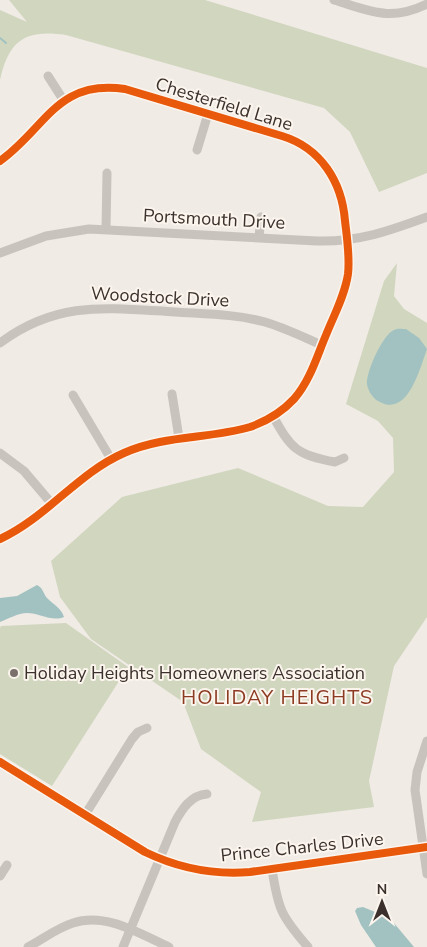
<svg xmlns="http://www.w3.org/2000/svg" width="427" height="947" viewBox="0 0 427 947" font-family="'Nunito Sans',sans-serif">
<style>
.green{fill:#d1d6bf}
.water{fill:#a1c2c1}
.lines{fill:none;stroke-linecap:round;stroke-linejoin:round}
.stream{stroke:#a1c2c1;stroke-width:2}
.minor{stroke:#c9c3be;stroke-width:9}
.cycleway-casing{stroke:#fbf5ee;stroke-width:11}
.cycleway{stroke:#e8590c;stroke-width:8}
.poi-dot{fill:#7a716c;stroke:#fbf5ee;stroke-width:2}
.labels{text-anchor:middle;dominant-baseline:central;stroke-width:4;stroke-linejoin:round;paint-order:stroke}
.street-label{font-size:18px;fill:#3b302b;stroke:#fbf5ee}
.poi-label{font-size:18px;fill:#3b302b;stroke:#fbf5ee;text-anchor:start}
.quarter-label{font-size:20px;letter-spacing:1px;fill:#8c3b22;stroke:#fbf5ee}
</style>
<rect width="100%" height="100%" fill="#f0ebe5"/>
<g class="green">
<path d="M9,0H205L427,68V173L379,192L350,132L324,108L66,35C25,29 9,40 0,80V10L27,22Z"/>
<polygon points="397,263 394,296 404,309 427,323 427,617 394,666 369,781 374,807 252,822 261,792 201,749 183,702 91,639 60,597 51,561 122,497 238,468 328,506 363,507 394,472 393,438 378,421 346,404 384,281"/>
<polygon points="66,623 128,667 52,786 0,754 0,628 1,626"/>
</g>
<g class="water">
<path d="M406,329L419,338L427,349C420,368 408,417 380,402C373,399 368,391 367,384C366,372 383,334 394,330C397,328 403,329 406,329Z"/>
<path d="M37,585C43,588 43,593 47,598C53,604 62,609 64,617C52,622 39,613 27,613C18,613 8,619 0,622V598L17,596Z"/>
<polygon points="363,907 375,912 383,910 414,947 376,947 361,925 355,911 357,908"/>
</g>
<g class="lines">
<polyline class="stream" points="0,38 6,43"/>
<g class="minor">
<path d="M334,0C371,11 390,22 427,4"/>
<polyline points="48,76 64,101"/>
<polyline points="197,150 208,114"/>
<path d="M0,161C46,128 57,79 125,89L282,136C321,148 342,182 345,221C347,238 350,257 348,274C345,295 334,315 326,335C317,356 310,381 294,399C282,412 267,421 250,427C209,439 164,435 124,453C78,473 46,518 0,539"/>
<polyline points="106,229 107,173"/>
<polyline points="259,237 261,217"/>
<path d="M0,253L46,236L89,229L317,241C359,242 389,231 427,217"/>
<path d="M0,343C58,300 107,308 175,312C205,314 236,314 265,322C285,328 303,337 322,345"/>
<polyline points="172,394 179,438"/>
<polyline points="73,395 111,459"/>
<path d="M273,416C291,449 297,455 335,462L344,458"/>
<polyline points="0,453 24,471 52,504"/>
<polyline points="427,741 417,772 415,790 427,874"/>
<path d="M0,762L145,852C178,868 213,875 250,872L427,847"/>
<polyline points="85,815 132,739 138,732 147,728"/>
<path d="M272,869C278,909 281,916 308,947"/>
<polyline points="0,876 7,865"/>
<path d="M28,947C43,939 57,928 73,923C106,912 140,934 169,947"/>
<path d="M123,947L175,822C182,809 191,795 207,794"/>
</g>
<g class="cycleway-casing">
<g id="cycleway">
<path d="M0,161C46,128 57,79 125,89L282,136C321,148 342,182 345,221C347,238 350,257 348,274C345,295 334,315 326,335C317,356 310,381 294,399C282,412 267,421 250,427C209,439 164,435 124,453C78,473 46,518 0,539"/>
<path d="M0,762L145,852C178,868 213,875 250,872L427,847"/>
</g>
</g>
<use href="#cycleway" class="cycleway"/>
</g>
<circle class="poi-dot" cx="14" cy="673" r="5"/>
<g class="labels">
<g class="street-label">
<text transform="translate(224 104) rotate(17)">Chesterfield Lane</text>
<text transform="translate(214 219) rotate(3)">Portsmouth Drive</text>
<text transform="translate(160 297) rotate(3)">Woodstock Drive</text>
<text transform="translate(302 847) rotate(-6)">Prince Charles Drive</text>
</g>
<g class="poi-label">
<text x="24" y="673">Holiday Heights Homeowners Association</text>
</g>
<g class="quarter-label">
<text x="277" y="697">HOLIDAY HEIGHTS</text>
</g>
</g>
<g transform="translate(382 902)" stroke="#fbf5ee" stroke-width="4" paint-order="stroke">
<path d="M0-4L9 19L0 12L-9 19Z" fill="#3b302b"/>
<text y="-8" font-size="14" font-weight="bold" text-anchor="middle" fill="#3b302b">N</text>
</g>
</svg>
